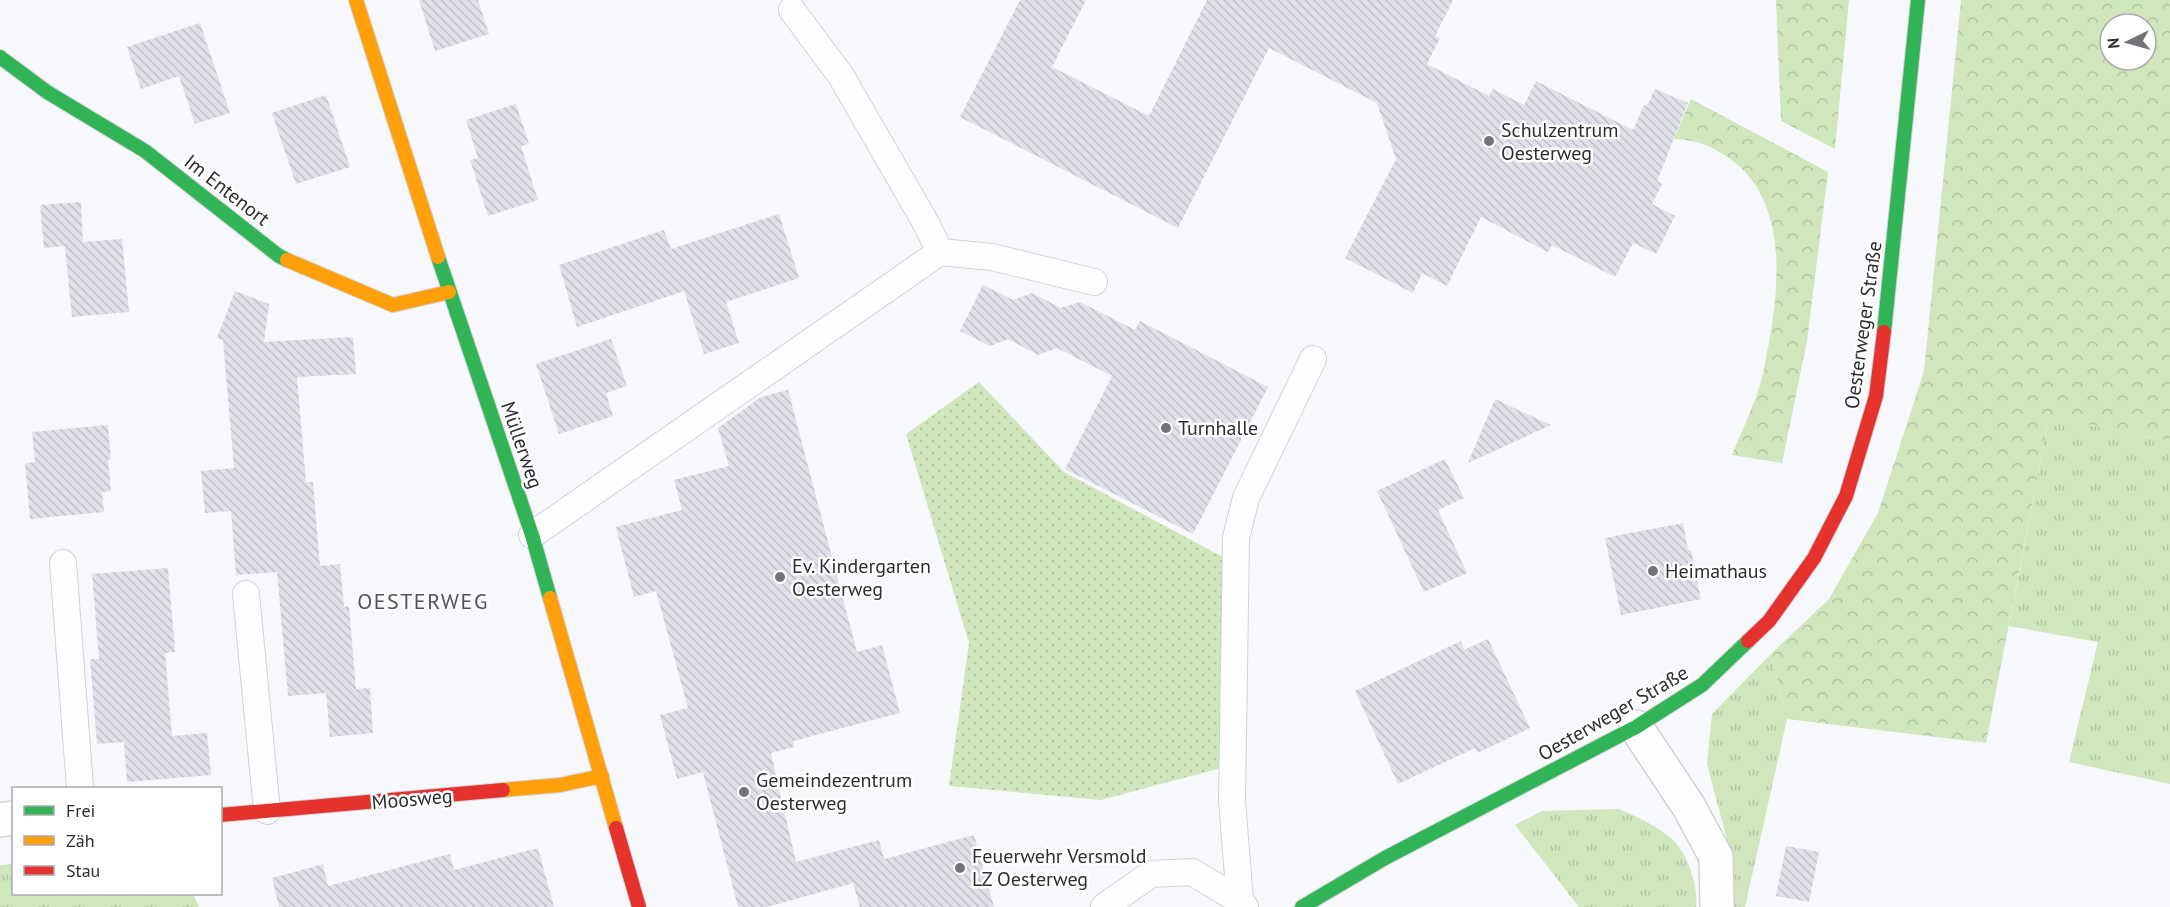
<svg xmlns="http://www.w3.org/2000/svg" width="2170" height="907" viewBox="0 0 2170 907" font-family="'PT Sans',sans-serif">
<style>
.grass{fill:url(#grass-tufts)}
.forest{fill:url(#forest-crowns);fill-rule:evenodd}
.park{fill:url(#park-dots)}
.building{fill:url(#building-back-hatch)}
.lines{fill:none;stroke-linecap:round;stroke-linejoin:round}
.lane-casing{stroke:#d1d2d6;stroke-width:28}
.street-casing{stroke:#d1d2d6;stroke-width:36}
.fast-casing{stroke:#d1d2d6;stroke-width:16}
.slow-casing{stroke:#d1d2d6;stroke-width:16}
.jam-casing{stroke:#d1d2d6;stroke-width:16}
.lane{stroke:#fefeff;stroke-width:26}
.street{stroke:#fefeff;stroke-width:33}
.fast{stroke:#30b455;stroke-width:14}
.slow{stroke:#ff9f0a;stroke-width:14}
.jam{stroke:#e5322d;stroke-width:14}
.poi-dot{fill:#737478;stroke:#fff;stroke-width:2}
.labels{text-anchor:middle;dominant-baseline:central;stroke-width:5;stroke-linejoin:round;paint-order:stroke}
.poi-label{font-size:20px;fill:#2c2d31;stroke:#fff;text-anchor:start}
.street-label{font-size:20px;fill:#2c2d31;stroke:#fff}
.quarter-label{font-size:22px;letter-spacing:1.5px;fill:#4e515a;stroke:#fff}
</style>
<defs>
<pattern id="grass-tufts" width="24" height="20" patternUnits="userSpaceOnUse" patternTransform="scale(1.5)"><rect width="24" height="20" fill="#d0e6bd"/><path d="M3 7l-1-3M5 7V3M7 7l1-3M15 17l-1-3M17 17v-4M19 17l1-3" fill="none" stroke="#b3c6a3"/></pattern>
<pattern id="forest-crowns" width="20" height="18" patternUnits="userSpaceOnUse" patternTransform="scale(1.5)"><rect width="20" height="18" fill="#d0e6bd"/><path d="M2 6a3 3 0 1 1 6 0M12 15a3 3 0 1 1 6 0" fill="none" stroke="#b3c6a3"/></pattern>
<pattern id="park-dots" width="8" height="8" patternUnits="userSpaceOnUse" patternTransform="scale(1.5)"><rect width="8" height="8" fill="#d0e6bd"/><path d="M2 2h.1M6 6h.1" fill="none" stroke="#b3c6a3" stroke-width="1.8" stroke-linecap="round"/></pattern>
<pattern id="building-back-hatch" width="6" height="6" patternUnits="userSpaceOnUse" patternTransform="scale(1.5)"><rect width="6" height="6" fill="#dfe0e8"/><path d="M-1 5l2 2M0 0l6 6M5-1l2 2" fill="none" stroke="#c0c0c7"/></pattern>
</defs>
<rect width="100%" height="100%" fill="#f7f8fc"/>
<g class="grass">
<polygon points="2049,417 2170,441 2170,784 2069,762 2098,642 2009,626"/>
<polygon points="1771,654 1787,719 1745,907 1735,907 1730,851 1707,764 1712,714"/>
<path d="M1619,809C1637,817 1656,825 1672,839C1687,852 1699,887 1696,907H1579L1515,825L1542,811Z"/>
<polygon points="13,864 14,894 193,894 199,907 0,907 0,865"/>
</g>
<g class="forest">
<polygon points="1776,0 1849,0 1835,149 1781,121"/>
<path d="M1961,0H2170V441L2049,417L1986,743L1787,719L1771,654L1829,599L1878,513L1924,371ZM2110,24H2146V60H2110Z"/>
<path d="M1691,99L1828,172L1807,341L1782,463L1732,455C1742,430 1755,404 1762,378C1765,367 1766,354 1769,343C1780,281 1787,198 1729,158C1710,145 1696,140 1674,139Z"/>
</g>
<polygon class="park" points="979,382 1064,472 1223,557 1221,768 1101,800 949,786 969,643 906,434"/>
<g class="building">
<polygon points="419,0 478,0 489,34 435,51"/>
<polygon points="1020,0 1086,0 1052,67 1149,116 1207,0 1453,0 1435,36 1440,38 1427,64 1489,96 1493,89 1524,105 1536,81 1633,130 1644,105 1647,106 1655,89 1688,103 1657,181 1662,184 1652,204 1675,216 1656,254 1633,243 1615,277 1552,245 1548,252 1481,217 1447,286 1422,273 1413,293 1345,258 1396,159 1377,103 1269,48 1178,228 960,117"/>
<polygon points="200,23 230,113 195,124 179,76 141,89 127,47"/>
<polygon points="326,95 350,167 296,184 272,113"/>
<polygon points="516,104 529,144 521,146 538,200 488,216 470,160 478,158 466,120"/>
<polygon points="81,202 83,242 122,239 129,312 72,317 65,246 44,248 40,205"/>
<polygon points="779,214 799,278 726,302 739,343 704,354 684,291 577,327 559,265 664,230 671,249"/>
<polygon points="983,285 1013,300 1032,293 1061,308 1080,302 1135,330 1140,321 1268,387 1193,534 1065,469 1112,376 1057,348 1038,355 1008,339 990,346 960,331"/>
<polygon points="235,291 269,304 264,342 353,337 356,374 297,377 306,482 313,482 320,566 340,564 344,607 349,606 356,689 370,688 373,733 330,737 326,693 288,696 277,572 236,575 231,511 205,513 201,471 234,468 223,340 217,338"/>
<polygon points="611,339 627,386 606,393 613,416 559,434 536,364"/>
<polygon points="788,390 857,652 882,645 900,713 793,741 794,747 771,753 796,862 879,840 884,859 974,835 994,907 860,907 853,883 767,907 738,907 703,772 677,779 660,715 688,708 656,591 634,597 616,527 682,510 674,480 729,466 718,428 761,397"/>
<polygon points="1495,399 1551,425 1468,463"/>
<polygon points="108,425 111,459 108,460 111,491 102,492 104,512 30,519 25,463 35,462 32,432"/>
<polygon points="1445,459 1464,498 1438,510 1467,573 1424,592 1377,491"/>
<polygon points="1683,523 1688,550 1691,550 1701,599 1621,615 1605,538"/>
<polygon points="168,568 175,652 165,653 172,736 207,733 211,775 127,782 124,742 97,744 90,659 99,659 92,574"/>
<polygon points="1488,639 1530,728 1477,753 1475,748 1398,784 1355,691 1461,641 1464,650"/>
<polygon points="1786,846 1819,852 1809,902 1776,896"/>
<polygon points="538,848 554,907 279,907 272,878 323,864 328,886 450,854 454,870"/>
</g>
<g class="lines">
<g class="lane-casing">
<g id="lane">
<polyline points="792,10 841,76 927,225 940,252"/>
<polyline points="532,535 940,252 992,257 1094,282"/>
<polyline points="63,563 80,788"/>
<polyline points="246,594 267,811"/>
<polyline points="1240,901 1232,801 1236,538 1246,498 1313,359"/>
<polyline points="1104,907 1151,874 1192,872 1240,901 1245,907"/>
</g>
</g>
<g class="street-casing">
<g id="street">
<polyline points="1636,727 1689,807 1716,857 1717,907"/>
<polyline points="0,820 14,818"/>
</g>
</g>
<g class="fast-casing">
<g id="fast">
<polyline points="0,57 47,92 145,151 279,256 287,260"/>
<polyline points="438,257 532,535 550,598"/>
<polyline points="1884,332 1918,0"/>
<polyline points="1302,907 1385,858 1636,727 1702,685 1748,641"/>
</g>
</g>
<g class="slow-casing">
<g id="slow">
<polyline points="356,0 438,257"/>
<polyline points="287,260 393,305 449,292"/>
<polyline points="550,598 616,828"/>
<polyline points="503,790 560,785 602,776"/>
</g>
</g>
<g class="jam-casing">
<g id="jam">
<polyline points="1748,641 1769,621 1814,558 1846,496 1876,396 1884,332"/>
<polyline points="220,815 503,790"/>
<polyline points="616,828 639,907"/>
</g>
</g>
<use href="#lane" class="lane"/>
<use href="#street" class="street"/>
<use href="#fast" class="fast"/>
<use href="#slow" class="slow"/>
<use href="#jam" class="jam"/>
</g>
<g class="poi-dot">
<circle cx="1489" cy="141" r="6"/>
<circle cx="1166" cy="428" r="6"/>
<circle cx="1653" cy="571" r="6"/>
<circle cx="780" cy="577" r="6"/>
<circle cx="744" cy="792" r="6"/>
<circle cx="960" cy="868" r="6"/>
</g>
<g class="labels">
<g class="poi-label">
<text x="1501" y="130">Schulzentrum<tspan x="1501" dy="23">Oesterweg</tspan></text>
<text x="1178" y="428">Turnhalle</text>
<text x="792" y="566">Ev. Kindergarten<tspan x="792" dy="23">Oesterweg</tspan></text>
<text x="1665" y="571">Heimathaus</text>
<text x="756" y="780">Gemeindezentrum<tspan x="756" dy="23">Oesterweg</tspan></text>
<text x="972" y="856">Feuerwehr Versmold<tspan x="972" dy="23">LZ Oesterweg</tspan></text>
</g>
<g class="street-label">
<text transform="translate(227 190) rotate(38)">Im Entenort</text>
<text transform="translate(1863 325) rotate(-82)">Oesterweger Straße</text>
<text transform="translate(522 445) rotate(71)">Müllerweg</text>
<text transform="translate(1613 713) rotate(-30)">Oesterweger Straße</text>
<text transform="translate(412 799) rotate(-5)">Moosweg</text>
</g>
<g class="quarter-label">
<text x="423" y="601">OESTERWEG</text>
</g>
</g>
<rect x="12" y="787" width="210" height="108" fill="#ffffff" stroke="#ababad" stroke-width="1.5"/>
<rect x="24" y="806" width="30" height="9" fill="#30b455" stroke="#ababad" stroke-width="1.5"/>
<text x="66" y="817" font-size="18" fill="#2c2d31">Frei</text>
<rect x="24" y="836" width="30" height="9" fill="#ff9f0a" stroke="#ababad" stroke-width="1.5"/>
<text x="66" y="847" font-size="18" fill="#2c2d31">Zäh</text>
<rect x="24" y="866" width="30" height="9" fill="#e5322d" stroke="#ababad" stroke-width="1.5"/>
<text x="66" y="877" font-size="18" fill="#2c2d31">Stau</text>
<g transform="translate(2128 42) rotate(265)"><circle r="28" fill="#ffffff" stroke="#ababad" stroke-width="1.5"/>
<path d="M0-4.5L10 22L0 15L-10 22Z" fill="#737478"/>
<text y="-9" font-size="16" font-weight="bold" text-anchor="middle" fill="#2c2d31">N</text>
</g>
</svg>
